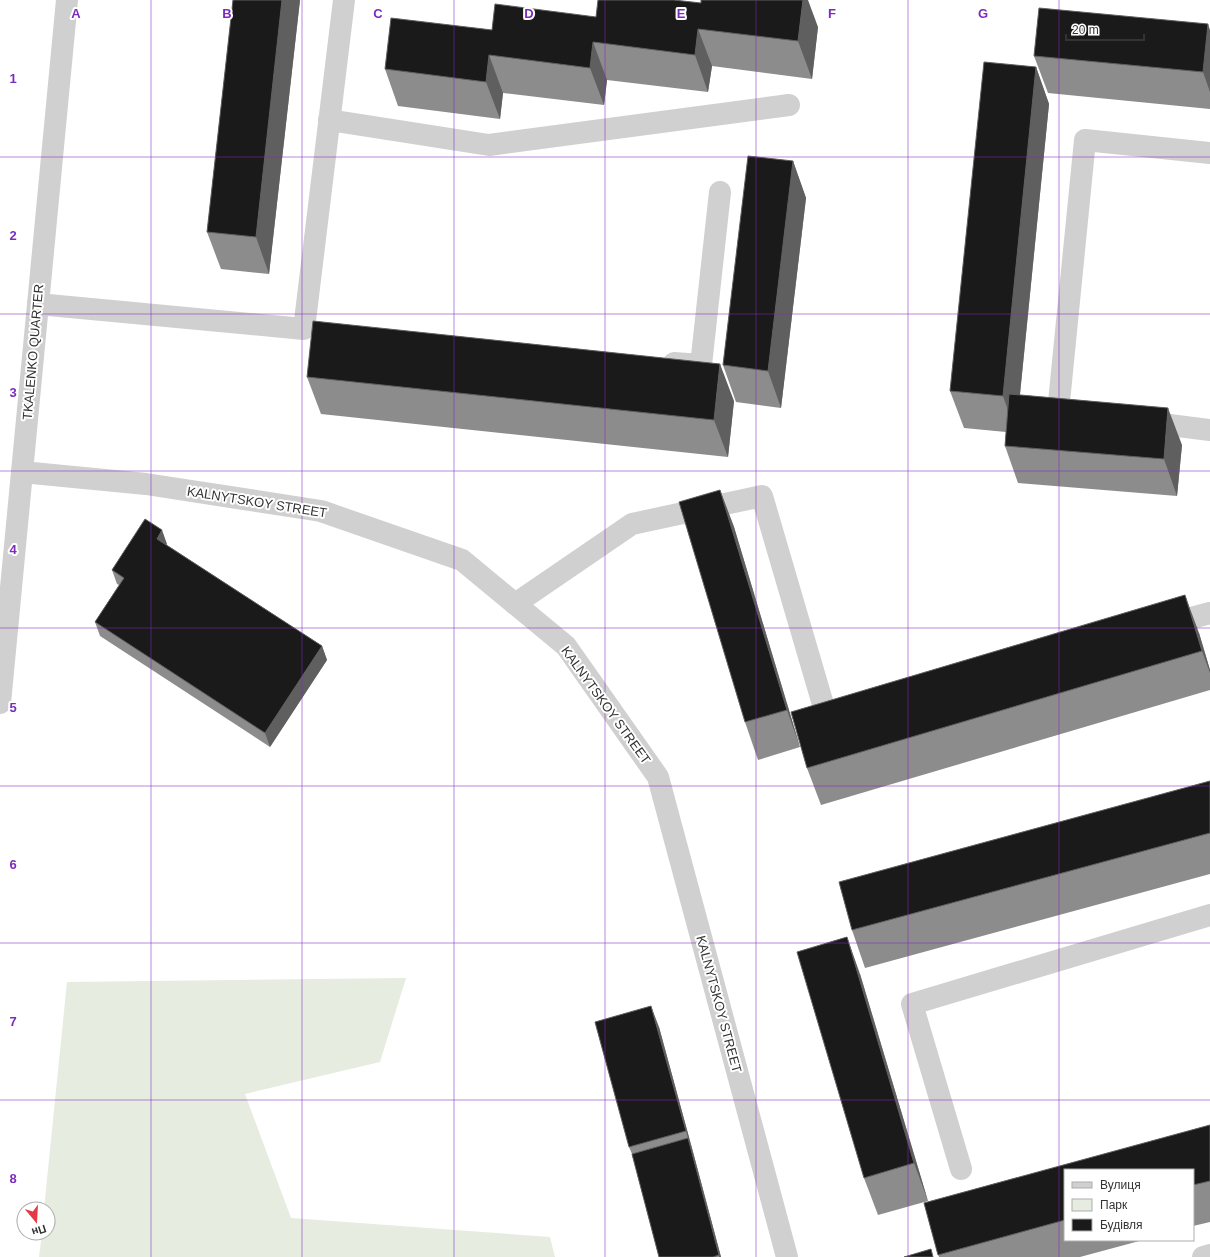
<svg xmlns="http://www.w3.org/2000/svg" width="1210" height="1257" viewBox="0 0 1210 1257" font-family="Helvetica,sans-serif">
<style>
.green{fill:#e6ecdf}
.lines{fill:none;stroke-linecap:round;stroke-linejoin:round}
.minor{stroke:#d0d0d0;stroke-width:22}
.wall{fill:#8c8c8c}
.shaded-wall{fill:#5f5f5f}
.building{fill:#1a1a1a;stroke:#5f5f5f}
.grid{fill:none;stroke:#7b2cbf;stroke-width:1;stroke-opacity:0.55}
.labels{text-anchor:middle;dominant-baseline:central;stroke-width:4;stroke-linejoin:round;paint-order:stroke}
.street-label{font-size:13px;fill:#333;stroke:#fff}
.grid-label{font-size:13px;text-anchor:middle;font-weight:bold;fill:#7b2cbf;stroke:#fff;stroke-width:4;stroke-linejoin:round;paint-order:stroke}
</style>
<rect width="100%" height="100%" fill="#fff"/>
<polygon class="green" points="406,978 380,1062 245,1094 291,1218 550,1237 555,1257 39,1257 42,1233 48,1233 48,1209 44,1209 67,982"/>
<g class="lines">
<g class="minor">
<polyline points="329,120 489,145 789,105"/>
<polyline points="38,304 304,329 344,0"/>
<polyline points="674,363 701,365 720,192"/>
<polyline points="1074,414 1058,412 1085,140 1210,153"/>
<polyline points="1146,422 1210,430"/>
<polyline points="22,472 146,484 321,511 462,560 566,646 658,777 787,1257"/>
<polyline points="515,604 632,524 762,496 827,718 840,714"/>
<polyline points="1165,625 1210,613"/>
<polyline points="0,703 67,0"/>
<polyline points="961,1169 912,1004 1210,915"/>
<polyline points="1203,1257 1210,1255"/>
</g>
</g>
<g class="wall">
<polygon points="233,0 300,0 269,274 221,269 207,232"/>
<polygon points="596,17 818,27 812,79 712,66 708,92 607,80 604,105 503,93 500,119 398,106 385,69 492,30"/>
<polygon points="1210,30 1210,109 1048,93 1034,56"/>
<polygon points="1036,67 1049,104 1020,395 1182,445 1177,496 1018,483 1005,446 1006,432 964,428 950,391"/>
<polygon points="793,161 806,198 781,408 736,402 723,365"/>
<polygon points="307,377 734,401 728,457 321,414"/>
<polygon points="720,490 734,527 800,747 758,760 745,722"/>
<polygon points="167,544 167,545 322,646 327,660 270,747 100,636 95,622 119,585 117,584 112,570"/>
<polygon points="1199,633 1210,670 1210,690 821,805 807,768"/>
<polygon points="1210,781 1210,874 865,968 852,930"/>
<polygon points="860,974 928,1201 878,1215 864,1178"/>
<polygon points="659,1027 693,1152 721,1257 659,1257 632,1154 629,1147"/>
<polygon points="1210,1125 1210,1222 1193,1226 1193,1170 1065,1170 1065,1240 1143,1240 1080,1257 939,1257 924,1203"/>
</g>
<g class="shaded-wall">
<polygon points="282,0 300,0 269,274 256,237"/>
<polygon points="803,0 808,0 818,27 812,79 798,41"/>
<polygon points="1208,24 1210,30 1210,92 1203,72"/>
<polygon points="698,29 712,66 708,92 695,55"/>
<polygon points="593,42 607,80 604,105 590,68"/>
<polygon points="489,55 503,93 500,119 486,82"/>
<polygon points="1036,67 1049,104 1016,433 1003,396"/>
<polygon points="793,161 806,198 781,408 768,371"/>
<polygon points="720,364 734,401 728,457 714,420"/>
<polygon points="1168,408 1182,445 1177,496 1164,459"/>
<polygon points="720,490 734,527 800,747 787,710"/>
<polygon points="162,530 167,544 162,552 157,539"/>
<polygon points="1185,595 1199,633 1210,670 1210,673 1202,651"/>
<polygon points="322,646 327,660 270,747 265,733"/>
<polygon points="847,937 860,974 928,1201 914,1163"/>
<polygon points="651,1006 659,1027 693,1152 721,1257 719,1257 719,1255 688,1138 686,1131"/>
</g>
<g class="building">
<polygon points="233,0 282,0 256,237 207,232"/>
<polygon points="598,0 674,0 701,3 701,0 803,0 798,41 698,29 695,55 593,42 590,68 489,55 486,82 385,69 391,18 492,30 495,4 596,17"/>
<polygon points="1039,8 1208,24 1203,72 1034,56"/>
<polygon points="984,62 1036,67 1003,396 950,391"/>
<polygon points="748,156 793,161 768,371 723,365"/>
<polygon points="313,321 720,364 714,420 307,377"/>
<polygon points="1009,394 1168,408 1164,459 1005,446"/>
<polygon points="720,490 787,710 745,722 679,502"/>
<polygon points="145,519 162,530 157,539 322,646 265,733 95,622 124,578 112,570"/>
<polygon points="1185,595 1202,651 807,768 791,712"/>
<polygon points="1210,781 1210,833 852,930 839,882"/>
<polygon points="847,937 914,1163 864,1178 797,952"/>
<polygon points="651,1006 686,1131 629,1147 595,1022"/>
<polygon points="1210,1125 1210,1181 1193,1185 1193,1170 1065,1170 1065,1220 938,1255 924,1203"/>
<polygon points="688,1138 719,1255 713,1257 659,1257 632,1154"/>
<polygon points="931,1249 933,1257 904,1257"/>
</g>
<path class="grid" d="M151,0V1257M302,0V1257M454,0V1257M605,0V1257M756,0V1257M908,0V1257M1059,0V1257M0,157H1210M0,314H1210M0,471H1210M0,628H1210M0,786H1210M0,943H1210M0,1100H1210"/>
<g class="labels">
<g class="street-label">
<text transform="translate(33 352) rotate(-85)">TKALENKO QUARTER</text>
<text transform="translate(257 502) rotate(9)">KALNYTSKOY STREET</text>
<text transform="translate(606 705) rotate(54)">KALNYTSKOY STREET</text>
<text transform="translate(719 1004) rotate(75)">KALNYTSKOY STREET</text>
</g>
</g>
<g class="grid-label">
<text x="76" y="18">A</text>
<text x="227" y="18">B</text>
<text x="378" y="18">C</text>
<text x="529" y="18">D</text>
<text x="681" y="18">E</text>
<text x="832" y="18">F</text>
<text x="983" y="18">G</text>
<text x="13" y="83">1</text>
<text x="13" y="240">2</text>
<text x="13" y="397">3</text>
<text x="13" y="554">4</text>
<text x="13" y="712">5</text>
<text x="13" y="869">6</text>
<text x="13" y="1026">7</text>
<text x="13" y="1183">8</text>
</g>
<rect x="1064" y="1169" width="130" height="72" fill="#ffffff" stroke="#adadad"/>
<rect x="1072" y="1182" width="20" height="6" fill="#d0d0d0" stroke="#adadad"/>
<text x="1100" y="1189" font-size="12" fill="#333333">Вулиця</text>
<rect x="1072" y="1199" width="20" height="12" fill="#e6ecdf" stroke="#adadad"/>
<text x="1100" y="1209" font-size="12" fill="#333333">Парк</text>
<rect x="1072" y="1219" width="20" height="12" fill="#1a1a1a" stroke="#adadad"/>
<text x="1100" y="1229" font-size="12" fill="#333333">Будівля</text>
<g transform="translate(36 1221) rotate(162)"><circle r="19" fill="#ffffff" stroke="#adadad"/>
<path d="M0-3L7 15L0 10L-7 15Z" fill="#e63946"/>
<text y="-6" font-size="11" font-weight="bold" text-anchor="middle" fill="#333333">Пн</text>
</g>
<path d="M1066 34v6h78v-6" fill="none" stroke="#333333" stroke-width="2"/>
<text x="1072" y="34" font-size="12" fill="#333333" stroke="#ffffff" stroke-width="3" paint-order="stroke">20 m</text>
</svg>
